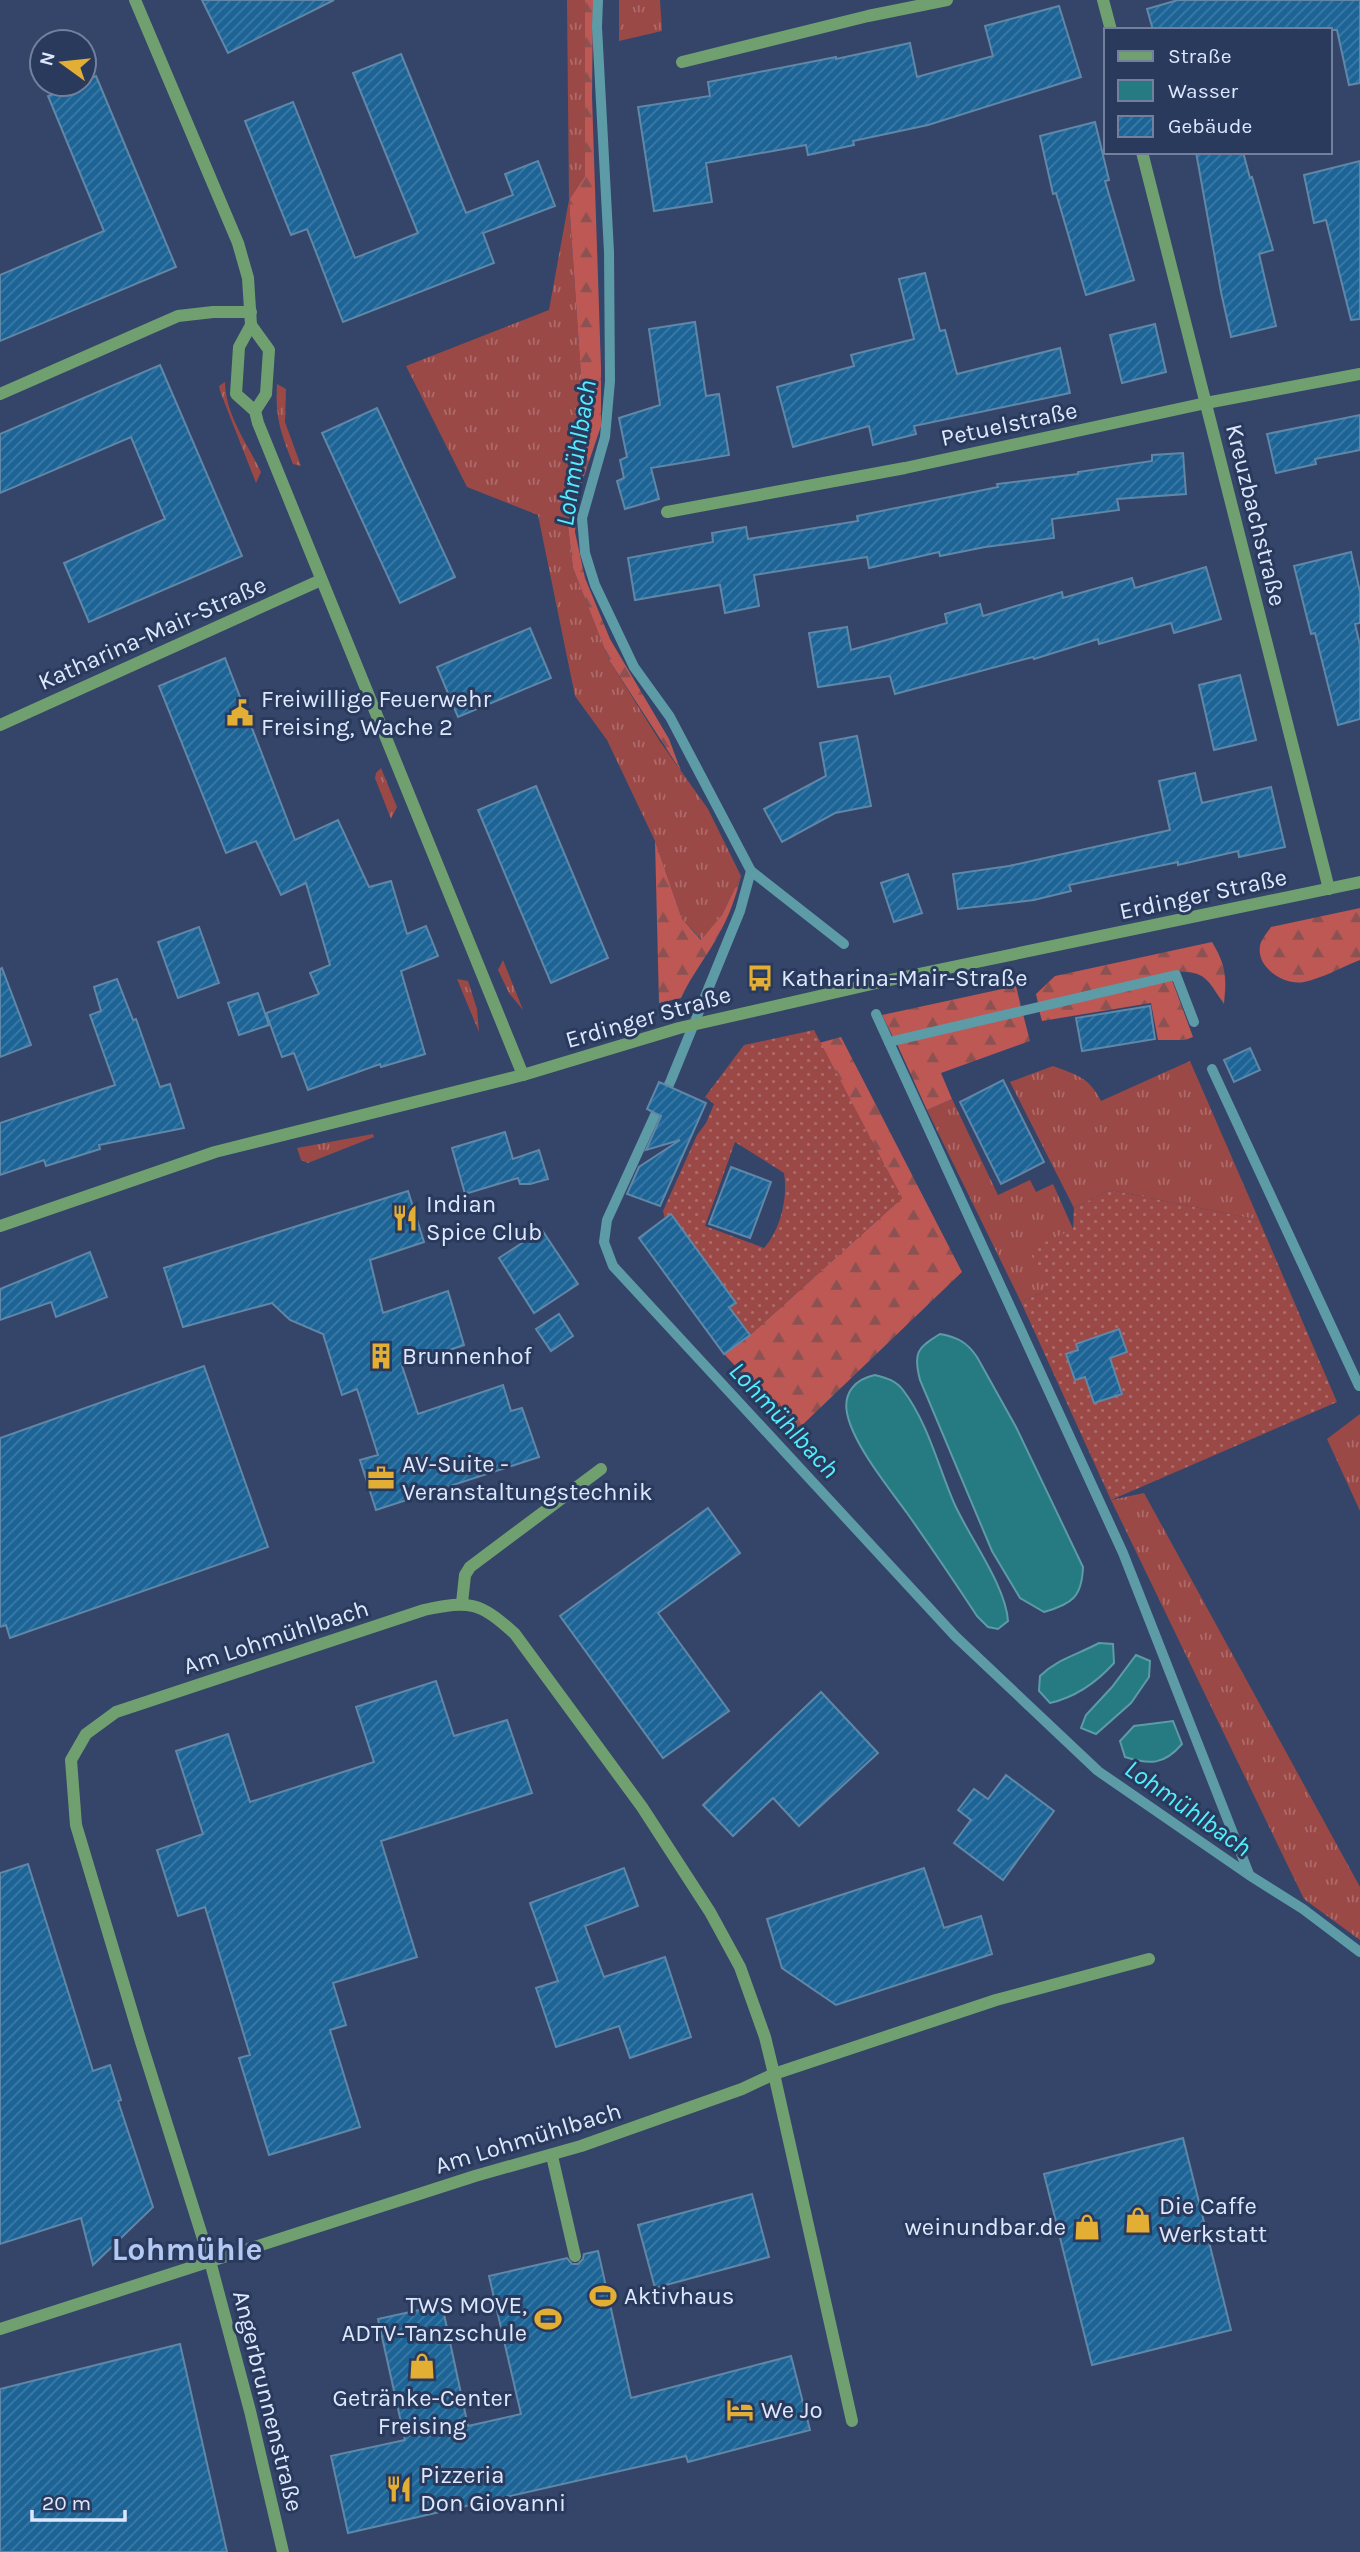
<svg xmlns="http://www.w3.org/2000/svg" width="1360" height="2552" viewBox="0 0 1360 2552" font-family="Karla,sans-serif">
<style>
.grass{fill:url(#grass-tufts)}
.forest{fill:url(#forest-firs)}
.garden{fill:url(#garden-dots);fill-rule:evenodd}
.water{fill:#267a82;stroke:#5d9ba7;stroke-width:2}
.lines{fill:none;stroke-linecap:round;stroke-linejoin:round}
.stream{stroke:#5d9ba7;stroke-width:10}
.building{fill:url(#building-hatch);stroke:#6087a7;stroke-width:2}
.minor{stroke:#71a070;stroke-width:12}
.labels{text-anchor:middle;dominant-baseline:central;stroke-width:6;stroke-linejoin:round;paint-order:stroke}
.street-label{font-size:24px;fill:#dde8fe;stroke:#2a3a5d}
.poi-label{font-size:24px;fill:#dde8fe;stroke:#2a3a5d;text-anchor:start}
.water-label{font-size:26px;font-style:italic;fill:#52eefd;stroke:#2a3a5d}
.district-label{font-size:32px;font-weight:bold;fill:#b3c9f4;stroke:#2a3a5d}
</style>
<defs>
<pattern id="grass-tufts" width="24" height="20" patternUnits="userSpaceOnUse" patternTransform="scale(1.75)"><rect width="24" height="20" fill="#9b4946"/><path d="M3 7l-1-3M5 7V3M7 7l1-3M15 17l-1-3M17 17v-4M19 17l1-3" fill="none" stroke="#ad6c6b"/></pattern>
<pattern id="forest-firs" width="22" height="20" patternUnits="userSpaceOnUse" patternTransform="scale(1.75)"><rect width="22" height="20" fill="#bd5854"/><path d="M5 1l3.5 6h-7zM16 11l3.5 6h-7z" fill="#8c5151"/></pattern>
<pattern id="garden-dots" width="8" height="8" patternUnits="userSpaceOnUse" patternTransform="scale(1.75)"><rect width="8" height="8" fill="#9b4946"/><path d="M2 2h.1M6 6h.1" fill="none" stroke="#ad6c6b" stroke-width="1.8" stroke-linecap="round"/></pattern>
<pattern id="building-hatch" width="6" height="6" patternUnits="userSpaceOnUse" patternTransform="scale(1.75)"><rect width="6" height="6" fill="#1d6496"/><path d="M-1 1l2-2M0 6l6-6M5 7l2-2" fill="none" stroke="#3d7aa6"/></pattern>
</defs>
<rect width="100%" height="100%" fill="#344569"/>
<g class="grass">
<polygon points="567,0 585,0 585,176 569,200 583,405 578,450 565,501 573,568 609,660 661,743 708,809 741,876 722,915 702,940 682,919 655,841 607,740 575,696 538,515 467,487 406,366 549,310 569,200"/>
<polygon points="619,0 660,0 662,31 619,41"/>
<path d="M225,382C225,414 248,445 261,472L256,483L220,391L219,386Z"/>
<path d="M277,384L286,389L285,422L301,466L293,464C281,433 275,418 277,384Z"/>
<polygon points="381,768 397,807 391,819 375,778 376,773"/>
<polygon points="503,960 523,1010 509,993 498,970"/>
<polygon points="457,979 468,981 477,1009 479,1032"/>
<path d="M1190,1061L1259,1220L1110,1190L1074,1208L1010,1082L1053,1066C1077,1075 1089,1077 1101,1101Z"/>
<polygon points="952,1099 998,1195 1030,1180 1036,1192 1053,1184 1073,1229 1048,1290 1021,1302 927,1110"/>
<polygon points="373,1134 374,1137 308,1163 301,1160 297,1148"/>
<polygon points="1360,1414 1360,1511 1327,1439"/>
<polygon points="1144,1493 1360,1887 1360,1940 1304,1899 1111,1500"/>
</g>
<g class="forest">
<polygon points="585,0 593,0 592,97 601,368 601,426 578,494 575,532 585,578 610,639 669,739 681,771 609,660 573,568 565,501 578,450 583,405 569,200 585,176"/>
<path d="M655,841L682,919L701,940L722,915L741,876C736,896 730,914 720,932C708,955 692,974 681,998L659,1003Z"/>
<path d="M1360,908V960C1342,967 1323,978 1304,982C1285,986 1256,968 1260,946C1261,939 1267,933 1271,927Z"/>
<path d="M1212,942C1226,965 1227,978 1224,1004C1208,981 1206,970 1175,972L1038,1003L1036,994L1055,976Z"/>
<polygon points="1172,980 1193,1037 1185,1040 1158,1040 1151,1003 1042,1021 1039,1010"/>
<polygon points="1016,986 1021,1007 893,1037 882,1015"/>
<polygon points="1023,1014 1030,1041 941,1073 952,1099 927,1110 897,1044"/>
<polygon points="841,1037 962,1272 796,1431 724,1354 750,1335 902,1198 819,1043"/>
</g>
<g class="garden">
<path d="M814,1030L902,1198L750,1335L729,1307L736,1302L678,1224L672,1228L665,1219L663,1211L697,1135L706,1123L714,1104L705,1097L744,1045ZM735,1142L784,1173C788,1197 781,1229 764,1248L705,1226Z"/>
<polygon points="1110,1190 1259,1220 1337,1402 1111,1500 1021,1302 1048,1290 1029,1250 1073,1229 1074,1208"/>
</g>
<g class="water">
<path d="M940,1334C957,1337 967,1342 977,1357L1016,1427L1083,1567C1082,1597 1072,1604 1044,1612L1020,1598L992,1551L920,1380C913,1353 917,1348 940,1334Z"/>
<path d="M875,1375C886,1378 895,1380 903,1390C928,1423 938,1466 954,1503C969,1537 1006,1586 1008,1621L998,1629L988,1627L977,1616C954,1581 931,1547 907,1513C888,1487 853,1444 847,1413C843,1392 856,1379 875,1375Z"/>
<path d="M1099,1643L1113,1644L1114,1663C1096,1683 1076,1697 1050,1703L1039,1691L1040,1676C1057,1659 1077,1655 1099,1643Z"/>
<polygon points="1136,1655 1150,1661 1149,1677 1131,1703 1096,1734 1081,1728 1086,1715 1112,1687"/>
<path d="M1173,1721L1182,1744C1164,1765 1150,1765 1125,1757L1120,1741L1134,1726Z"/>
</g>
<g class="lines">
<g class="stream">
<polyline points="598,0 597,27 609,252 610,381 605,437 582,518 585,553 595,585 634,667 670,717 751,871 740,911 671,1080 607,1220 604,1242 613,1266 955,1636 1098,1771 1249,1875 1303,1909 1360,1952"/>
<polyline points="751,871 844,944"/>
<polyline points="876,1014 1123,1553 1249,1874"/>
<polyline points="889,1042 1176,975 1194,1022"/>
<polyline points="1212,1069 1359,1386"/>
</g>
</g>
<g class="building">
<polygon points="202,0 334,0 228,53"/>
<polygon points="1178,0 1360,0 1360,83 1349,85 1337,30 1153,30 1147,9"/>
<polygon points="1059,6 1081,77 928,125 853,141 854,145 808,155 806,145 706,163 712,202 654,211 638,107 710,96 708,82 836,57 836,59 910,43 917,77 993,56 985,26"/>
<polygon points="401,54 466,213 513,195 505,174 538,161 555,206 483,233 494,263 343,322 307,229 291,235 245,121 293,102 355,258 418,233 353,73"/>
<polygon points="96,76 176,267 0,341 0,275 104,231 48,96 77,84 84,84 84,81"/>
<polygon points="1095,122 1109,180 1105,181 1134,280 1086,295 1056,193 1053,194 1040,136"/>
<polygon points="1196,152 1243,152 1250,178 1252,177 1273,250 1259,254 1276,326 1231,337 1221,292"/>
<polygon points="1360,161 1360,319 1351,320 1326,220 1314,223 1304,175"/>
<polygon points="925,273 940,331 945,330 957,374 1060,348 1070,393 914,426 916,434 873,445 869,426 793,447 777,387 854,366 851,355 914,339 899,279"/>
<polygon points="695,322 706,396 719,394 729,455 651,468 659,499 625,509 617,481 624,478 620,460 627,457 619,418 660,405 649,329"/>
<polygon points="1155,324 1166,372 1122,383 1110,335"/>
<polygon points="160,365 242,556 89,622 64,563 165,519 131,437 0,493 0,434"/>
<polygon points="377,408 455,577 400,603 322,433"/>
<polygon points="1360,415 1360,450 1315,459 1316,464 1276,473 1267,434"/>
<polygon points="1183,453 1186,494 1117,499 1119,510 1052,519 1054,538 985,547 940,556 939,552 869,568 867,557 754,575 759,606 725,613 720,585 635,600 628,558 713,542 712,533 746,527 748,539 858,521 857,516 998,487 997,484 1078,474 1078,472 1152,461 1152,455"/>
<polygon points="1351,552 1360,592 1360,623 1355,624 1360,645 1360,719 1338,725 1315,633 1311,634 1294,566"/>
<polygon points="1206,567 1221,619 1174,633 1171,623 1099,644 1098,639 1034,659 1033,657 895,694 890,676 818,687 809,633 847,627 851,650 947,623 945,614 980,604 983,616 1062,592 1063,598 1132,578 1135,588"/>
<polygon points="530,628 551,678 458,717 437,667"/>
<polygon points="225,658 295,840 338,820 369,887 391,881 407,934 426,926 438,956 401,971 425,1054 381,1067 380,1064 308,1090 294,1053 282,1057 266,1013 319,994 310,973 330,965 306,883 281,895 256,841 226,853 159,686"/>
<polygon points="1240,675 1256,740 1214,750 1199,685"/>
<polygon points="857,736 871,806 835,813 782,842 764,809 826,776 820,743"/>
<polygon points="1195,773 1202,803 1271,787 1285,847 1239,857 1238,851 1178,865 1178,862 1069,885 1071,891 1034,900 958,909 953,874 1009,866 1170,830 1159,781"/>
<polygon points="536,786 608,958 551,983 478,810"/>
<polygon points="908,874 922,913 894,922 881,883"/>
<polygon points="199,927 219,983 178,998 158,942"/>
<polygon points="2,968 31,1045 0,1057 0,969"/>
<polygon points="117,979 133,1020 136,1019 160,1087 170,1084 184,1128 99,1145 100,1149 46,1166 44,1160 0,1175 0,1123 115,1085 90,1015 101,1011 94,987"/>
<polygon points="258,993 269,1025 239,1035 228,1003"/>
<polygon points="1150,1006 1155,1039 1082,1051 1076,1018"/>
<polygon points="1250,1048 1260,1070 1234,1082 1224,1060"/>
<polygon points="1003,1080 1044,1162 1001,1184 960,1102"/>
<polygon points="659,1082 706,1103 660,1206 627,1194 639,1167 680,1140 646,1150 661,1116 647,1109"/>
<polygon points="505,1132 513,1159 539,1150 548,1179 530,1184 520,1184 518,1178 465,1194 452,1148"/>
<polygon points="731,1167 771,1182 750,1238 709,1224"/>
<polygon points="408,1191 424,1242 370,1260 383,1313 448,1291 464,1345 402,1366 418,1414 503,1385 511,1411 522,1408 539,1457 376,1510 360,1460 378,1455 357,1389 342,1395 323,1334 290,1320 272,1303 183,1327 164,1268"/>
<polygon points="671,1214 736,1303 729,1307 750,1335 724,1354 639,1238"/>
<polygon points="542,1230 578,1284 534,1313 499,1258"/>
<polygon points="90,1252 107,1297 56,1317 51,1302 0,1320 0,1289"/>
<polygon points="559,1314 573,1336 551,1351 536,1329"/>
<polygon points="1119,1329 1127,1352 1110,1358 1122,1394 1094,1403 1085,1377 1075,1380 1066,1354 1078,1350 1076,1344"/>
<polygon points="204,1366 268,1547 10,1638 6,1625 0,1627 0,1438"/>
<polygon points="708,1508 740,1553 658,1613 729,1711 663,1758 560,1616"/>
<polygon points="436,1681 454,1736 507,1720 532,1793 381,1841 417,1957 333,1983 346,2025 330,2030 360,2127 269,2155 239,2058 250,2055 205,1907 178,1916 157,1850 203,1834 176,1751 228,1734 250,1802 374,1762 356,1707"/>
<polygon points="821,1692 878,1753 799,1826 773,1798 733,1836 703,1805"/>
<polygon points="1006,1775 1054,1811 1003,1880 954,1843 971,1820 958,1810 974,1789 988,1799"/>
<polygon points="28,1864 93,2071 110,2065 121,2100 118,2101 153,2207 93,2265 81,2218 0,2244 0,1873"/>
<polygon points="624,1868 638,1906 585,1926 604,1977 665,1957 691,2037 630,2058 619,2026 556,2047 536,1988 558,1981 530,1903"/>
<polygon points="924,1868 944,1928 981,1916 992,1954 836,2005 782,1968 767,1919"/>
<polygon points="1183,2138 1231,2330 1092,2365 1044,2174"/>
<polygon points="752,2194 769,2257 655,2288 638,2225"/>
<polygon points="598,2251 631,2398 791,2356 810,2430 688,2462 686,2456 348,2533 331,2456 405,2440 378,2319 442,2305 468,2426 521,2414 489,2276 567,2258 572,2264 578,2264 583,2259 584,2254"/>
<polygon points="180,2344 227,2552 0,2552 0,2389"/>
</g>
<g class="lines">
<g class="minor">
<polyline points="135,0 238,243 248,278 251,325 239,347 236,394 255,411 258,423 523,1075"/>
<polyline points="1103,0 1111,30"/>
<polyline points="682,62 868,16 947,0"/>
<polyline points="1142,152 1329,889"/>
<polyline points="251,325 269,350 266,394 255,411"/>
<polyline points="0,394 178,316 213,312 251,312"/>
<polyline points="667,512 905,468 1206,403 1360,374"/>
<polyline points="0,725 321,580"/>
<polyline points="0,1226 215,1152 523,1075 679,1028 885,981 1360,882"/>
<polyline points="462,1603 465,1575 470,1567 601,1469"/>
<polyline points="552,2156 575,2256"/>
<polyline points="0,2329 475,2176 581,2146 742,2089 774,2074 996,2000 1149,1959"/>
<path d="M283,2552L250,2411L210,2261L141,2042L76,1825L71,1760L86,1734L116,1712L424,1610C470,1600 480,1602 515,1634L642,1807L710,1912L740,1967L765,2037L774,2074L852,2421"/>
</g>
</g>
<defs>
<g id="civic-bare" transform="scale(2.1)"><path d="M-.6-6.5H3V-4.5H.6V-3L4-1V1h2V6H-6V1h2V-1L-.6-3ZM-1.2 2.5V6h2.4V2.5Z" fill="#e2ae34" stroke="#2a3a5d" stroke-width="2.5" paint-order="stroke"/></g>
<g id="bus-bare" transform="scale(2.1)"><path d="M-5-6H5V4H4V6H2V4H-2V6H-4V4H-5ZM-3.5-4V0h7V-4ZM-3.5 1.2v1.5H-2V1.2ZM2 1.2v1.5H3.5V1.2Z" fill="#e2ae34" stroke="#2a3a5d" stroke-width="2.5" paint-order="stroke"/></g>
<g id="restaurant-bare" transform="scale(2.1)"><path d="M-5-6h1v4h1v-4h1v4h1v-4h1v5L-1.5 .5V6h-2V.5L-5-1ZM5-6V6H3V1.5H1.5Q1.5-4 5-6Z" fill="#e2ae34" stroke="#2a3a5d" stroke-width="2.5" paint-order="stroke"/></g>
<g id="building-bare" transform="scale(2.1)"><path d="M-4-6H4V6H1V3H-1V6H-4ZM-2.5-4.3h1.7v1.8h-1.7ZM.8-4.3h1.7v1.8H.8ZM-2.5-1h1.7V.8h-1.7ZM.8-1h1.7V.8H.8Z" fill="#e2ae34" stroke="#2a3a5d" stroke-width="2.5" paint-order="stroke"/></g>
<g id="office-bare" transform="scale(2.1)"><path d="M-6-3h4V-5.5h4V-3h4V5H-6ZM-1-4.5V-3h2v-1.5ZM-6 0V1H6V0Z" fill="#e2ae34" stroke="#2a3a5d" stroke-width="2.5" paint-order="stroke"/></g>
<g id="shop-bare" transform="scale(2.1)"><path d="M-5-2.5h2.3a2.7 3.5 0 0 1 5.4 0H5L5.5 6h-11ZM-1.5-2.5h3a1.5 2.3 0 0 0-3 0Z" fill="#e2ae34" stroke="#2a3a5d" stroke-width="2.5" paint-order="stroke"/></g>
<g id="stadium-bare" transform="scale(2.1)"><path d="M0-5a6.5 5 0 1 0 0 10a6.5 5 0 1 0 0-10ZM-3.5-1.8h7v3.6h-7Z" fill="#e2ae34" stroke="#2a3a5d" stroke-width="2.5" paint-order="stroke"/></g>
<g id="hotel-bare" transform="scale(2.1)"><path d="M-6-4.5h1.5V1H6V5H4.5V3h-9V5H-6ZM-4 0a1.8 1.8 0 1 1 3.6 0ZM.5 0V-2.5h3Q6-2.5 6 0Z" fill="#e2ae34" stroke="#2a3a5d" stroke-width="2.5" paint-order="stroke"/></g>
</defs>
<g fill-rule="evenodd">
<use href="#civic-bare" x="240" y="713"/>
<use href="#bus-bare" x="760" y="978"/>
<use href="#restaurant-bare" x="405" y="1218"/>
<use href="#building-bare" x="381" y="1356"/>
<use href="#office-bare" x="381" y="1478"/>
<use href="#shop-bare" x="1138" y="2220"/>
<use href="#shop-bare" x="1087" y="2227"/>
<use href="#stadium-bare" x="603" y="2296"/>
<use href="#stadium-bare" x="548" y="2319"/>
<use href="#shop-bare" x="422" y="2366"/>
<use href="#hotel-bare" x="740" y="2410"/>
<use href="#restaurant-bare" x="399" y="2489"/>
</g>
<g class="labels">
<g class="street-label">
<text transform="translate(1009 424) rotate(-12)">Petuelstraße</text>
<text transform="translate(1256 515) rotate(76)">Kreuzbachstraße</text>
<text transform="translate(152 633) rotate(-24)">Katharina-Mair-Straße</text>
<text transform="translate(1203 894) rotate(-12)">Erdinger Straße</text>
<text transform="translate(648 1017) rotate(-16)">Erdinger Straße</text>
<text transform="translate(276 1637) rotate(-18)">Am Lohmühlbach</text>
<text transform="translate(528 2138) rotate(-17)">Am Lohmühlbach</text>
<text transform="translate(268 2401) rotate(76)">Angerbrunnenstraße</text>
</g>
<g class="poi-label">
<text x="261" y="699">Freiwillige Feuerwehr<tspan x="261" dy="28">Freising, Wache 2</tspan></text>
<text x="781" y="978">Katharina-Mair-Straße</text>
<text x="426" y="1204">Indian<tspan x="426" dy="28">Spice Club</tspan></text>
<text x="402" y="1356">Brunnenhof</text>
<text x="402" y="1464">AV-Suite -<tspan x="402" dy="28">Veranstaltungstechnik</tspan></text>
<text x="1159" y="2206">Die Caffe<tspan x="1159" dy="28">Werkstatt</tspan></text>
<text x="1066" y="2227" text-anchor="end">weinundbar.de</text>
<text x="624" y="2296">Aktivhaus</text>
<text x="527" y="2305" text-anchor="end">TWS MOVE,<tspan x="527" dy="28">ADTV-Tanzschule</tspan></text>
<text x="422" y="2398" text-anchor="middle">Getränke-Center<tspan x="422" dy="28">Freising</tspan></text>
<text x="761" y="2410">We Jo</text>
<text x="420" y="2475">Pizzeria<tspan x="420" dy="28">Don Giovanni</tspan></text>
</g>
<g class="water-label">
<text transform="translate(576 453) rotate(-81)">Lohmühlbach</text>
<text transform="translate(784 1420) rotate(47)">Lohmühlbach</text>
<text transform="translate(1188 1808) rotate(35)">Lohmühlbach</text>
</g>
<g class="district-label">
<text x="187" y="2249">Lohmühle</text>
</g>
</g>
<rect x="1104" y="28" width="228" height="126" fill="#2a3a5d" stroke="#72809d" stroke-width="2"/>
<rect x="1118" y="51" width="35" height="10" fill="#71a070" stroke="#72809d" stroke-width="2"/>
<text x="1168" y="63" font-size="21" fill="#dde8fe">Straße</text>
<rect x="1118" y="80" width="35" height="21" fill="#267a82" stroke="#72809d" stroke-width="2"/>
<text x="1168" y="98" font-size="21" fill="#dde8fe">Wasser</text>
<rect x="1118" y="116" width="35" height="21" fill="url(#building-hatch)" stroke="#72809d" stroke-width="2"/>
<text x="1168" y="133" font-size="21" fill="#dde8fe">Gebäude</text>
<g transform="translate(63 63) rotate(285)"><circle r="33" fill="#2a3a5d" stroke="#72809d" stroke-width="2"/>
<path d="M0-5L12 26L0 18L-12 26Z" fill="#e2ae34"/>
<text y="-10" font-size="19" font-weight="bold" text-anchor="middle" fill="#dde8fe">N</text>
</g>
<path d="M32 2510v10h93v-10" fill="none" stroke="#dde8fe" stroke-width="3.5"/>
<text x="42" y="2510" font-size="21" fill="#dde8fe" stroke="#2a3a5d" stroke-width="5" paint-order="stroke">20 m</text>
</svg>
